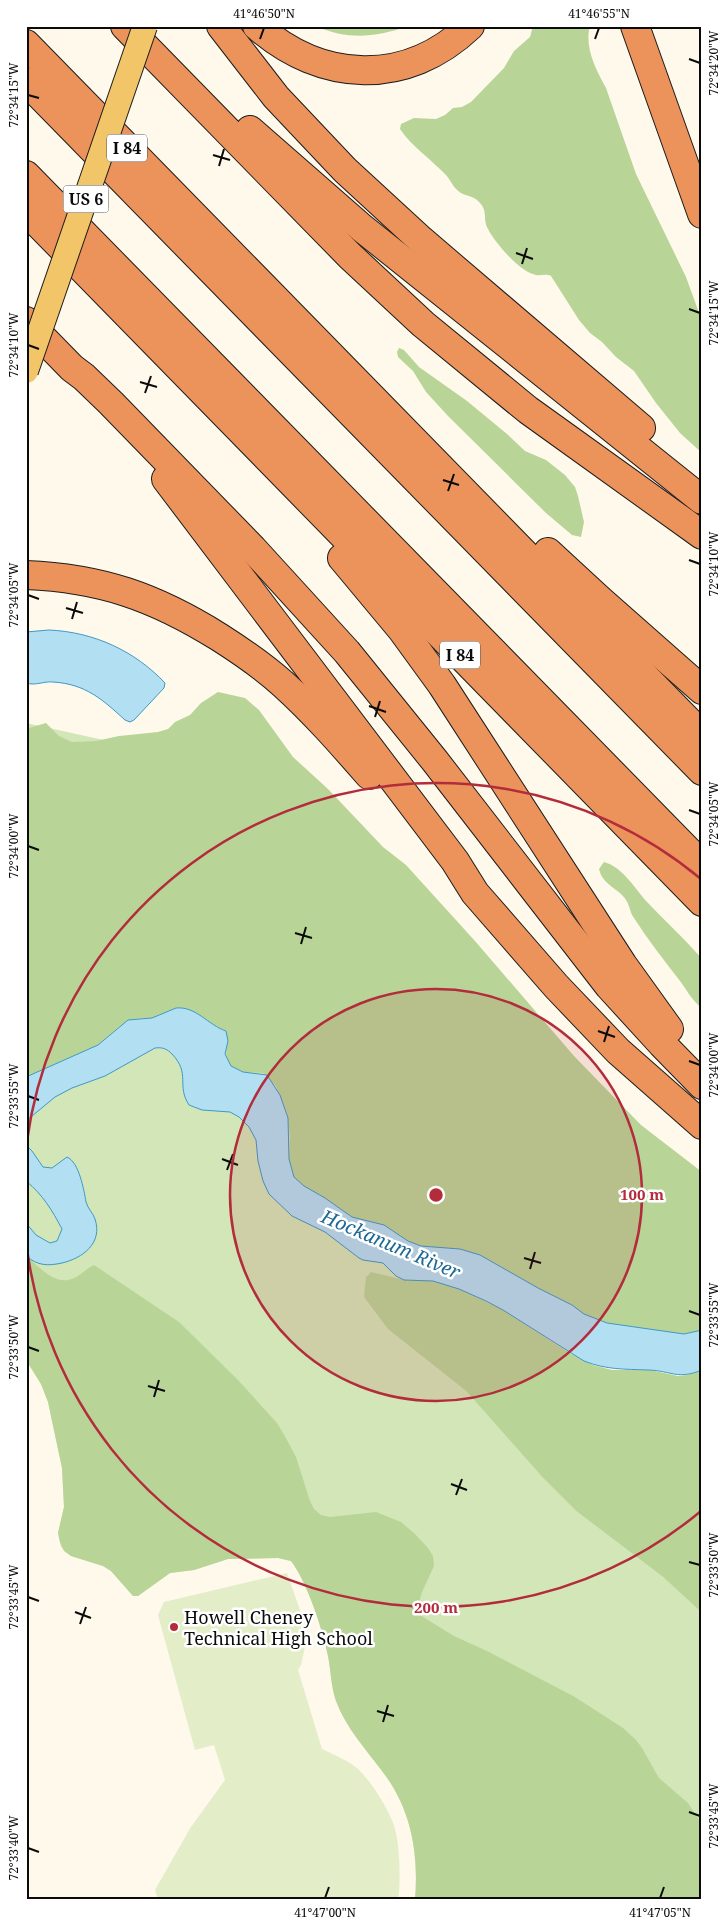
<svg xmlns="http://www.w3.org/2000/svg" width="728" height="1926" viewBox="0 0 728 1926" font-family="'Noto Serif',serif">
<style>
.green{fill:#d3e6b7}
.forest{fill:#b8d597}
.pitch{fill:#e3edc8}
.water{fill:#b2dff2;stroke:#3e99c5}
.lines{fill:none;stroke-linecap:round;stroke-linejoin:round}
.highway-casing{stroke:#1c1c1c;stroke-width:30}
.highway{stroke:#ec925b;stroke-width:28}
.major-bridge-casing{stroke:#1c1c1c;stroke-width:26;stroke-linecap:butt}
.major-bridge{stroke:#f1c568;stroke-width:24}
.ticks{fill:none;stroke:#0b0b0b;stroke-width:2}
.ring{fill:none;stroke:#b32c3c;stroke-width:2.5}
.poi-dot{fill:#b32c3c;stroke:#fff;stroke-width:2}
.labels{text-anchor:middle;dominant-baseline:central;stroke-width:5;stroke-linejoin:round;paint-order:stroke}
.shield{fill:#fff;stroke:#545454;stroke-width:1}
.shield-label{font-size:16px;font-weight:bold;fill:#0b0b0b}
.poi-label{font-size:18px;fill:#0b0b0b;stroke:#fff;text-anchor:start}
.water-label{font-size:19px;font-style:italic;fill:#1d6995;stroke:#fff}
.centre{fill:#b32c3c;stroke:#fff;stroke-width:2.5}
.ring-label{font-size:15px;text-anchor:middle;font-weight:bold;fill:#b32c3c;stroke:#fff;stroke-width:5;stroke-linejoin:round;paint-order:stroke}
.neatline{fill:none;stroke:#0b0b0b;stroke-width:2}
.ticks-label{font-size:12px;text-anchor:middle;fill:#0b0b0b}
</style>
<rect width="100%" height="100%" fill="#fef9eb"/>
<path class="green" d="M26,723L145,749L702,1226V1350L522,1301L415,1350L466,1391L543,1478L576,1511L663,1577L702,1613V1900H415C419,1853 411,1808 382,1771C365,1748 346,1728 336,1701C331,1687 331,1671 328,1656C323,1630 307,1582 291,1561L278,1558L228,1559L194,1570L170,1573L138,1596H133L111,1571L103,1566L71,1556L61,1547L58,1533L64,1507L62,1468L48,1402L41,1384L26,1360Z"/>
<g class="forest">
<path d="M314,26H409C372,38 350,40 314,26Z"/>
<path d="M533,26H590C584,47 596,70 606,88L636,174L686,277L702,321V453L680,433L656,403L634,371L616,357L602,342L590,333L579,320L551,276C545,273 539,277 533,274C518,269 495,243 488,229C482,218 489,211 478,201C473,196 466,196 461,193C454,189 451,181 446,175C432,160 411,146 400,129L401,124L414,118L436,119L445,115L453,108L462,107L471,102L504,68L514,51L530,37Z"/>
<polygon points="399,348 404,350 419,367 467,401 507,434 525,451 546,460 565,475 575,487 578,496 584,522 581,537 572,535 546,513 448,416 426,392 413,371 398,357 397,352"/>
<path d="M218,692L245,698L259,710L293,757L328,789L383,847L406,865L475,941L574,1056L641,1125L702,1172V1330L684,1334L607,1323L584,1314L572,1305L538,1288L489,1260L460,1249L421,1246L408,1241L384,1225L352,1217L325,1198L304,1186L294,1177L289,1159L290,1137L287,1113L276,1086L263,1073L243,1072L231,1066C222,1055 229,1044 226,1031L209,1023L198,1014L176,1008L152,1018L133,1019L120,1026L98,1045L26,1077V729L46,723L59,736L72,742L96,741L119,736L158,732L168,729L175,722L190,715L201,703Z"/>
<path d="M604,862C623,867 635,889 648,903C666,922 685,939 702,959V1008C692,1001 687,990 680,981C664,960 648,940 634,918C630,913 630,906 626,900C619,888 603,886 599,869Z"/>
<path d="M26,1256C40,1267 55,1287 74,1278C81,1275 87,1268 94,1265L179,1322L238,1380L277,1423L287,1440L296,1457L310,1501L314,1509L321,1515L330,1517L376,1512L401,1522L415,1534L428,1548L433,1556L434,1566L422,1592L417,1610L423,1617L454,1636L487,1651L575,1697L623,1728L636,1740L642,1748L659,1778L688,1803L702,1824V1900H415C419,1853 411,1808 382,1771C365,1748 346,1728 336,1701C331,1687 331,1671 328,1656C323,1630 307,1582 291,1561L278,1558L228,1559L194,1570L170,1573L138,1596H133L111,1571L103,1566L71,1556L64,1551L60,1542L58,1533L64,1507L62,1468L48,1402L41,1384L26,1360L28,1333Z"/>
<polygon points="371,1272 409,1281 433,1281 459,1289 503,1310 570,1353 593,1365 612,1370 650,1370 678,1376 687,1375 702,1370 702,1613 663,1577 576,1511 543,1478 466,1391 388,1329 364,1297 366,1277"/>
</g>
<path class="pitch" d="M287,1573L308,1633L301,1665L298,1670L322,1749C336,1756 351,1761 362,1773C374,1787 386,1805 393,1823C400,1840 401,1882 398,1900H158L155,1890L191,1827L225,1780L214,1745L195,1750L158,1615L164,1602Z"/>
<g class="water">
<path d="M49,630C94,632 135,651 165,683L164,688L134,720L130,722L125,720C103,700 86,684 53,682C44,681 36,686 26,683V632Z"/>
<path d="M176,1008C196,1006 208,1025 226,1031L228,1041L225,1054L231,1066L243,1072L267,1075L280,1095L288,1118L289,1159L294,1177L304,1186L325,1198L352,1217L384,1225L408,1241L421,1246L460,1249L480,1255L538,1288L572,1305L584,1314L607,1323L684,1334L702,1330V1370C677,1380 672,1371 649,1370C624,1369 607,1370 584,1361L503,1310L486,1301L459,1289L433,1281L404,1280L396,1276L383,1263L363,1260L359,1258L325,1232L292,1216L269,1194L263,1181L258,1161L256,1140L249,1127L239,1117L230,1112L202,1110L189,1105C176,1085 191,1074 172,1054C167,1049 163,1047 155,1048L105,1076L72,1088L55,1097L26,1121V1077L98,1045L128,1020L152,1018Z"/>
<path d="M26,1145L32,1151L43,1167L52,1168L67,1157C79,1162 84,1190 86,1202C88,1209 93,1213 95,1219C103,1243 83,1258 62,1263C48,1266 38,1266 26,1256V1223L36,1235L50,1243L57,1241L62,1229C52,1210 43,1195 26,1181Z"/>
</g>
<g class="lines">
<g class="highway-casing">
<g id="highway">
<polyline points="125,26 350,256 423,324 528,410 702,535"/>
<polyline points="221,26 276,97 345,170 421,240 641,428"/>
<path d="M257,26C322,83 406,87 470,26"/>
<polyline points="635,26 702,214"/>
<polyline points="26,44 702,735"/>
<polyline points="26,81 702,771"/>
<polyline points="250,130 362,228 702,500"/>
<polyline points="26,175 702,865"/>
<polyline points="26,211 702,902"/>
<polyline points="26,321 72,368 84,377 111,403 253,549 347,652 435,761 609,986 662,1044 702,1085"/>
<polyline points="166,479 455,861 475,893 556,986 618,1051 702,1125"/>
<polyline points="548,552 600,600 702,690"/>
<polyline points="342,558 402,630 442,685 623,965 669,1029"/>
<path d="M26,575C101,578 155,597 219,637C241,651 263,666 283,684C314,712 342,744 369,775"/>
</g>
</g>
<use href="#highway" class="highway"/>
<g class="major-bridge-casing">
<polyline id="major-bridge" points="26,371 145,26"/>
</g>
<use href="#major-bridge" class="major-bridge"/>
</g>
<path class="ticks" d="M260,39L264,28M595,39L599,28M689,59L700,63M28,95L39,98M213,155L230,160M219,166L224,149M516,253L533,259M522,264L527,248M689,309L700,313M28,345L39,349M140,382L157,387M145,393L151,376M443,480L459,485M448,491L454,474M689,560L700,564M28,595L39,599M66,608L83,613M72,619L77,602M369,706L386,712M375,717L380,701M689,810L700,814M28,846L39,850M295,933L312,938M301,944L306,927M598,1031L615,1037M604,1042L609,1026M689,1061L700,1065M28,1096L39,1100M222,1159L238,1165M227,1170L233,1154M524,1258L541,1263M530,1269L535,1252M689,1311L700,1315M28,1347L39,1351M148,1386L165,1391M154,1397L159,1380M451,1484L467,1490M456,1495L462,1479M689,1562L700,1565M28,1597L39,1601M75,1612L91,1618M80,1624L86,1607M377,1711L394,1716M383,1722L388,1705M689,1812L700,1816M28,1848L39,1852M325,1898L329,1887M660,1898L664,1887"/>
<circle cx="436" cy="1195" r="206" fill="#b32c3c" fill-opacity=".12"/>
<g class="ring">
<circle cx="436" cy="1195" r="206"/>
<path d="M701 1511A413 413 0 0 1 27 1249M27 1141A413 413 0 0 1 701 879"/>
</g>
<circle class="poi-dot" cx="174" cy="1627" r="5"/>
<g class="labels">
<g class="shield">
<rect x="107" y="134.5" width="40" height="27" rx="4"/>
<rect x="63.5" y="185.5" width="45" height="27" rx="4"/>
<rect x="440" y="641.5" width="40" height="27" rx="4"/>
</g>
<g class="shield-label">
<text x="127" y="148">I 84</text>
<text x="86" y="199">US 6</text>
<text x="460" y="655">I 84</text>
</g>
<g class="poi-label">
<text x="184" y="1617">Howell Cheney<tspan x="184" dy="21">Technical High School</tspan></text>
</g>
<g class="water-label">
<text transform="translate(391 1244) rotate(23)">Hockanum River</text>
</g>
</g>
<circle cx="436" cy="1195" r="8" class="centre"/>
<g class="ring-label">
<text x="642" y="1200">100 m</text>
<text x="436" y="1613">200 m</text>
</g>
<rect width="728" height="1926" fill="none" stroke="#ffffff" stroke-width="55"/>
<rect x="28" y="28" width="672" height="1870" class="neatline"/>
<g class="ticks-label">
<text x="264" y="18">41°46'50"N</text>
<text x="599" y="18">41°46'55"N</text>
<text transform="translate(714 63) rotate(-90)" y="4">72°34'20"W</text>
<text transform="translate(14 95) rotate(-90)" y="4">72°34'15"W</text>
<text transform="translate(714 313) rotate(-90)" y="4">72°34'15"W</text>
<text transform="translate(14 345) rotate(-90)" y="4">72°34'10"W</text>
<text transform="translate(714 564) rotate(-90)" y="4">72°34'10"W</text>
<text transform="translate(14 595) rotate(-90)" y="4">72°34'05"W</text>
<text transform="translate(714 814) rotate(-90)" y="4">72°34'05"W</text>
<text transform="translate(14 846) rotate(-90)" y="4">72°34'00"W</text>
<text transform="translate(714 1065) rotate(-90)" y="4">72°34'00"W</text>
<text transform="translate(14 1096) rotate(-90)" y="4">72°33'55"W</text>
<text transform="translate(714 1315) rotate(-90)" y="4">72°33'55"W</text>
<text transform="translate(14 1347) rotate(-90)" y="4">72°33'50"W</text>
<text transform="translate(714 1565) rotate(-90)" y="4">72°33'50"W</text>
<text transform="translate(14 1597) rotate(-90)" y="4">72°33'45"W</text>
<text transform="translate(714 1816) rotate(-90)" y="4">72°33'45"W</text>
<text transform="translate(14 1848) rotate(-90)" y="4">72°33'40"W</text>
<text x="325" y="1917">41°47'00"N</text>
<text x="660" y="1917">41°47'05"N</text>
</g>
</svg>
